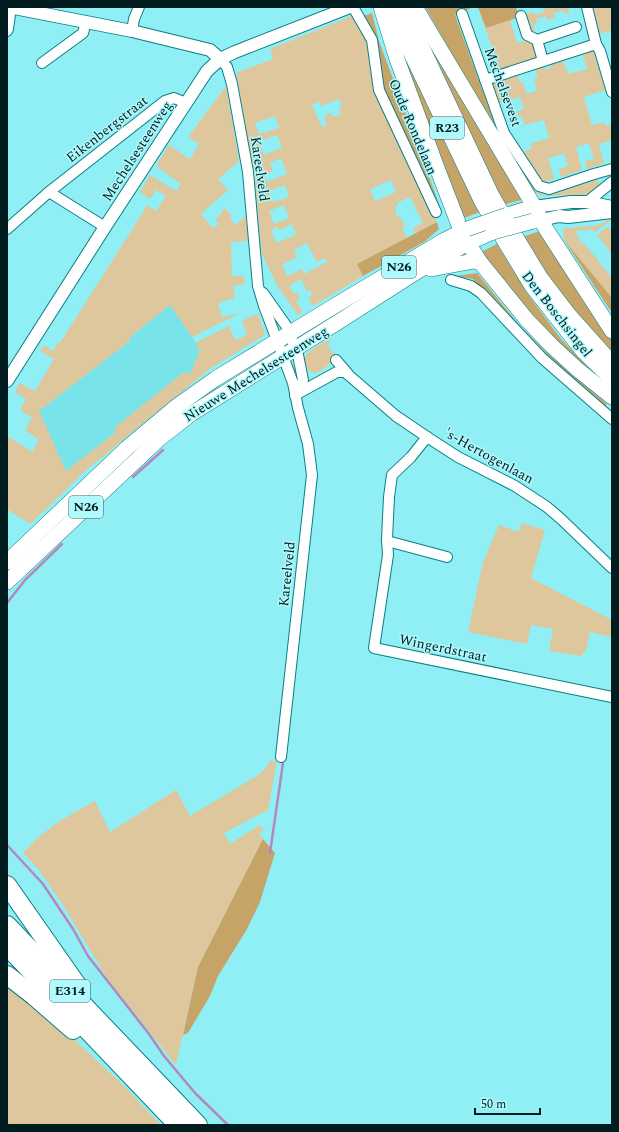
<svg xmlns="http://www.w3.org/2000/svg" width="619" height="1132" viewBox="0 0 619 1132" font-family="Spectral,serif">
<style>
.built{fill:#79e3ea}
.green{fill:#dec69d;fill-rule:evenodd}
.forest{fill:#c6a468}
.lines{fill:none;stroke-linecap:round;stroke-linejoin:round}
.stream{stroke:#b389bc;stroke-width:2.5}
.minor-casing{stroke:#097f85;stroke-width:12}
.tertiary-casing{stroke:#097f85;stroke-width:14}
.primary-casing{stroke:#097f85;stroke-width:16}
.motorway-casing{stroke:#097f85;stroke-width:20}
.minor{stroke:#fff;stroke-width:10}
.tertiary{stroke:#fff;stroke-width:12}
.primary{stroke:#fff;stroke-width:15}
.motorway{stroke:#fff;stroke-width:18}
.primary-bridge-casing{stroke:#097f85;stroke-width:16;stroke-linecap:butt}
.primary-bridge{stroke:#fff;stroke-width:15}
.labels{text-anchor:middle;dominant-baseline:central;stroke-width:3;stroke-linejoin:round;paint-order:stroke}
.shield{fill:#b0f9fd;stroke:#355e61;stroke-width:1}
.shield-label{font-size:13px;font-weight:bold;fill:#001c1e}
.street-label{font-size:14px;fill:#001c1e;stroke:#b0f9fd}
</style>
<rect width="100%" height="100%" fill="#90eff5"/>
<polygon class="built" points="171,304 200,350 189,386 143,423 105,455 86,470 65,491 39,411 131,340 129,338"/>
<g class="green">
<polygon points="478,7 519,17 510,20 517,43 529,40 534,42 539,59 500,71"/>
<polygon points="548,7 552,7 553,9 558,7 568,7 569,13 565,14 563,10 554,13 555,17 547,20 545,16 536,19 537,23 533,25 536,36 529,32 524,15 534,12 535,15 544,12 543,9"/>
<polygon points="593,7 612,7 612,30 599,34"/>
<path d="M352,16L368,40L376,92L437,222L416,233L413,228L423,223L410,197L397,203L398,205L395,207L396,211L395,212L397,217L400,216L405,226L402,228L407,238L358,264L363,276L313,306L308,298L313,295L310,290L307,292L301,279L289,286L294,294L297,293L300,298L296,301L303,312L298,315L278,287L262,254L253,171L236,73L273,59L270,49ZM339,99L342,106L339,107L341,114L333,117L331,113L325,115L326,117L324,118L327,125L322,127L312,105L319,102L321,106ZM275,116L279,128L259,134L255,123ZM277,135L282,148L264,155L259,141ZM281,158L287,174L267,182L264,175L273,171L270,163ZM391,180L396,192L375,201L370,189ZM285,185L289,197L273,202L269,191ZM284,205L289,218L274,224L269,211ZM292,224L296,235L276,243L271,230L277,227L279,230ZM307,243L317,262L324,258L327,262L304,274L302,269L287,276L282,265L297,257L294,250Z"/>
<polygon points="592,50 594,52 605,90 584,97 592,125 605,122 606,126 612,124 612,126 610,127 612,131 612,140 599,144 604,163 587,169 585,161 594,159 589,143 576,147 582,170 561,177 559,169 568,166 564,154 548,158 554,179 548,181 542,181 523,152 532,149 530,144 549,138 544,120 525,125 522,116 519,117 517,112 524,109 520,97 499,103 492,81 517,73 520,83 523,82 527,94 537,91 534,79 538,77 535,70 541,68 541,66 544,65 545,69 551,68 550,63 561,60 562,63 564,62 568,74 587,69 582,52"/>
<polygon points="226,86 239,161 218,179 228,190 201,214 213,228 219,224 215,219 222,213 221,211 225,208 232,216 230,218 235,225 246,216 248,241 231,242 232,276 243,276 245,284 233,286 235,298 218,303 222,317 240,313 192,337 170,305 129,338 131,340 39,411 66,471 116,432 114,428 184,372 190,374 200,350 195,343 229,326 235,340 247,335 242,321 258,313 265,335 211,368 189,386 143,423 105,455 86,470 65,491 30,524 7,509 7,436 32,452 39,440 25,430 32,418 20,410 26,399 15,392 20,383 35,391 54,359 40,351 44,345 53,351 58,342 60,343 142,214 146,205 156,211 166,196 156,190 150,199 140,192 150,175 176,191 181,184 156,166 169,145 190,159 199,144 188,137"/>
<polygon points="513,160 537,191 544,195 550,195 596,180 598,181 600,186 592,194 543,196 536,193 532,190"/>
<polygon points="610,219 612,219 595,232 592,229 582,231 579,230 576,233 577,236 580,238 578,239 582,244 584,243 612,278 612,298 564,240 563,232 564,229 567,228 599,225"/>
<polygon points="607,227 612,232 612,254 597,235"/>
<path d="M332,338L327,345L337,358C331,363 312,382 307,367C305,364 304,359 306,355C308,351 327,340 332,338Z"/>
<polygon points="522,523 545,530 531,578 612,620 611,637 590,632 586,650 581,656 549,651 553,629 531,625 527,644 468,632 483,562 499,525 519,532"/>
<polygon points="269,761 277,761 268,810 224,833 230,844 260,825 264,830 259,833 263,839 198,967 176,1065 107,978 63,905 39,870 23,853 37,838 61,820 95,801 110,832 176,790 190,816 257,776 267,767"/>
<polygon points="7,985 67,1033 119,1081 161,1125 7,1125"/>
</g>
<g class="forest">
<polygon points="425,7 474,7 455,15 499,136"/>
<polygon points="478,7 516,7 519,17 486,28"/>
<polygon points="372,13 379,41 439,204 384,92 363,16"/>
<polygon points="429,41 521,198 521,200 503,205 426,42"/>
<polygon points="406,55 480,212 464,218 403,56"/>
<polygon points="437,222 439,229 424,242 363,276 357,264"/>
<polygon points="540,231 612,336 612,358 573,314 522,237"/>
<polygon points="564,240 612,298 612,313"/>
<polygon points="497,244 529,296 561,339 584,363 612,390 612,393 536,321 481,252"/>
<polygon points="477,273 520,326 547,353 607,404 605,406 544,355 473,279 456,276"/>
<polygon points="263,839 275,853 260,902 247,929 218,976 210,996 188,1033 183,1035 198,967"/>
</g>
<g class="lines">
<g class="stream">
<polyline points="133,477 163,450"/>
<polyline points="7,603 25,580 62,544"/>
<polyline points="7,845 43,884 73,929 88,956 149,1034 164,1056 195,1093 228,1125"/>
<polyline points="270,853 283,763"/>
</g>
<g class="minor-casing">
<g id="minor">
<polyline points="353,7 372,40 379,90 436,212"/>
<polyline points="587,7 596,44 600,51 612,92"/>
<polyline points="462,14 504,133 539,186 549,189 594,174 612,169"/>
<polyline points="521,16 527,35 537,40 543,61"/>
<polyline points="7,31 8,29 11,7"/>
<polyline points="132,31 134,19 139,7"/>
<polyline points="537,40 576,27"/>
<polyline points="220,59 227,67 232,84 248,172 258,286 264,306 293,383 298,408 308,444 312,475 281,757"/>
<polyline points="42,63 83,33 86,22"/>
<polyline points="485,80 596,44"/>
<polyline points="49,192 105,227"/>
<polyline points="587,202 612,182"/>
<polyline points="7,229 49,192 165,101 174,98 186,103"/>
<polyline points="451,280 471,286 481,293 542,358 612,419"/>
<polyline points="263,293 287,327 298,355 303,380 295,395"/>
<polyline points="336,360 348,374"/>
<polyline points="295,395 337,372 345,372 396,416 427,437 458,457 515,486 547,507 561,519 612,568"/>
<polyline points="427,437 411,457 392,475 389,497 387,539 388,555 374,648 612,697"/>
<polyline points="387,541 447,557"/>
</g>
</g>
<g class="tertiary-casing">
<g id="tertiary">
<polyline points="9,7 132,31 210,50 220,59"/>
<polyline points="534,207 571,202 587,202 612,207"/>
<polyline points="541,220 559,216 568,217 612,212"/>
<polyline points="7,381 105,227 207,71 220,59 235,52 350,7"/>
</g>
</g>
<g class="primary-casing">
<g id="primary">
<polyline points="381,7 397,59 437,168 459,225 468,243 480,262 527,320 552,346 577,369 612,397"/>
<polyline points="389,7 482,202 507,245 532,286 583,351 612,379"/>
<polyline points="403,7 491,194 517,239 540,277 569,315 612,363"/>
<polyline points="415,7 531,201 546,229 612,331"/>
<polyline points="507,215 534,207"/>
<polyline points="431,269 474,261 480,262"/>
<polyline points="7,562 127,448 177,406 215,379 336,305 443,241 467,229"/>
<polyline points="7,582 159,439 191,414 343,319 418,271 468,243 493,232"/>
</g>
</g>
<g class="motorway-casing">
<g id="motorway">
<polyline points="7,885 77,985"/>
<polyline points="7,925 198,1125"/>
<polyline points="7,946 178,1125"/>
<polyline points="7,975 34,996 73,1030"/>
</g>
</g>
<use href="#minor" class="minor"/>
<use href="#tertiary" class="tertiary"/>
<use href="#primary" class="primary"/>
<use href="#motorway" class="motorway"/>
<g class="primary-bridge-casing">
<g id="primary-bridge">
<polyline points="467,229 507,215"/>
<polyline points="493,232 533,221"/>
</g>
</g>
<use href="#primary-bridge" class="primary-bridge"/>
</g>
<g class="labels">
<g class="shield">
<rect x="430" y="117" width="34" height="22" rx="3"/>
<rect x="382" y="256" width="34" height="22" rx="3"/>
<rect x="69" y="496" width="34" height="22" rx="3"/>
<rect x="50" y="980" width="40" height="22" rx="3"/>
</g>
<g class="shield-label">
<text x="447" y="128">R23</text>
<text x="399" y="267">N26</text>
<text x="86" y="507">N26</text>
<text x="70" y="991">E314</text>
</g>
<g class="street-label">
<text transform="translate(503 87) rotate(70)">Mechelsevest</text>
<text transform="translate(413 127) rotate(67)">Oude Rondelaan</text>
<text transform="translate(107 129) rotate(-38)">Eikenbergstraat</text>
<text transform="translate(137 151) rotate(-57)">Mechelsesteenweg</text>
<text transform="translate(260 169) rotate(82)">Kareelveld</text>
<text transform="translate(557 314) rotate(52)">Den Boschsingel</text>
<text transform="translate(256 374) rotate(-32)">Nieuwe Mechelsesteenweg</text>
<text transform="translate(489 456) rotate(29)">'s-Hertogenlaan</text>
<text transform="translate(287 574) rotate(-84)">Kareelveld</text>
<text transform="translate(443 648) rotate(12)">Wingerdstraat</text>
</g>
</g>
<rect width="619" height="1132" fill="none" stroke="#001c1e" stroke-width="16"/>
<path d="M475 1108v6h65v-6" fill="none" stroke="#001c1e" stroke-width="2"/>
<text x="481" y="1108" font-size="12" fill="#001c1e" stroke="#b0f9fd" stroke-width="3" paint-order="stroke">50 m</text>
</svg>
